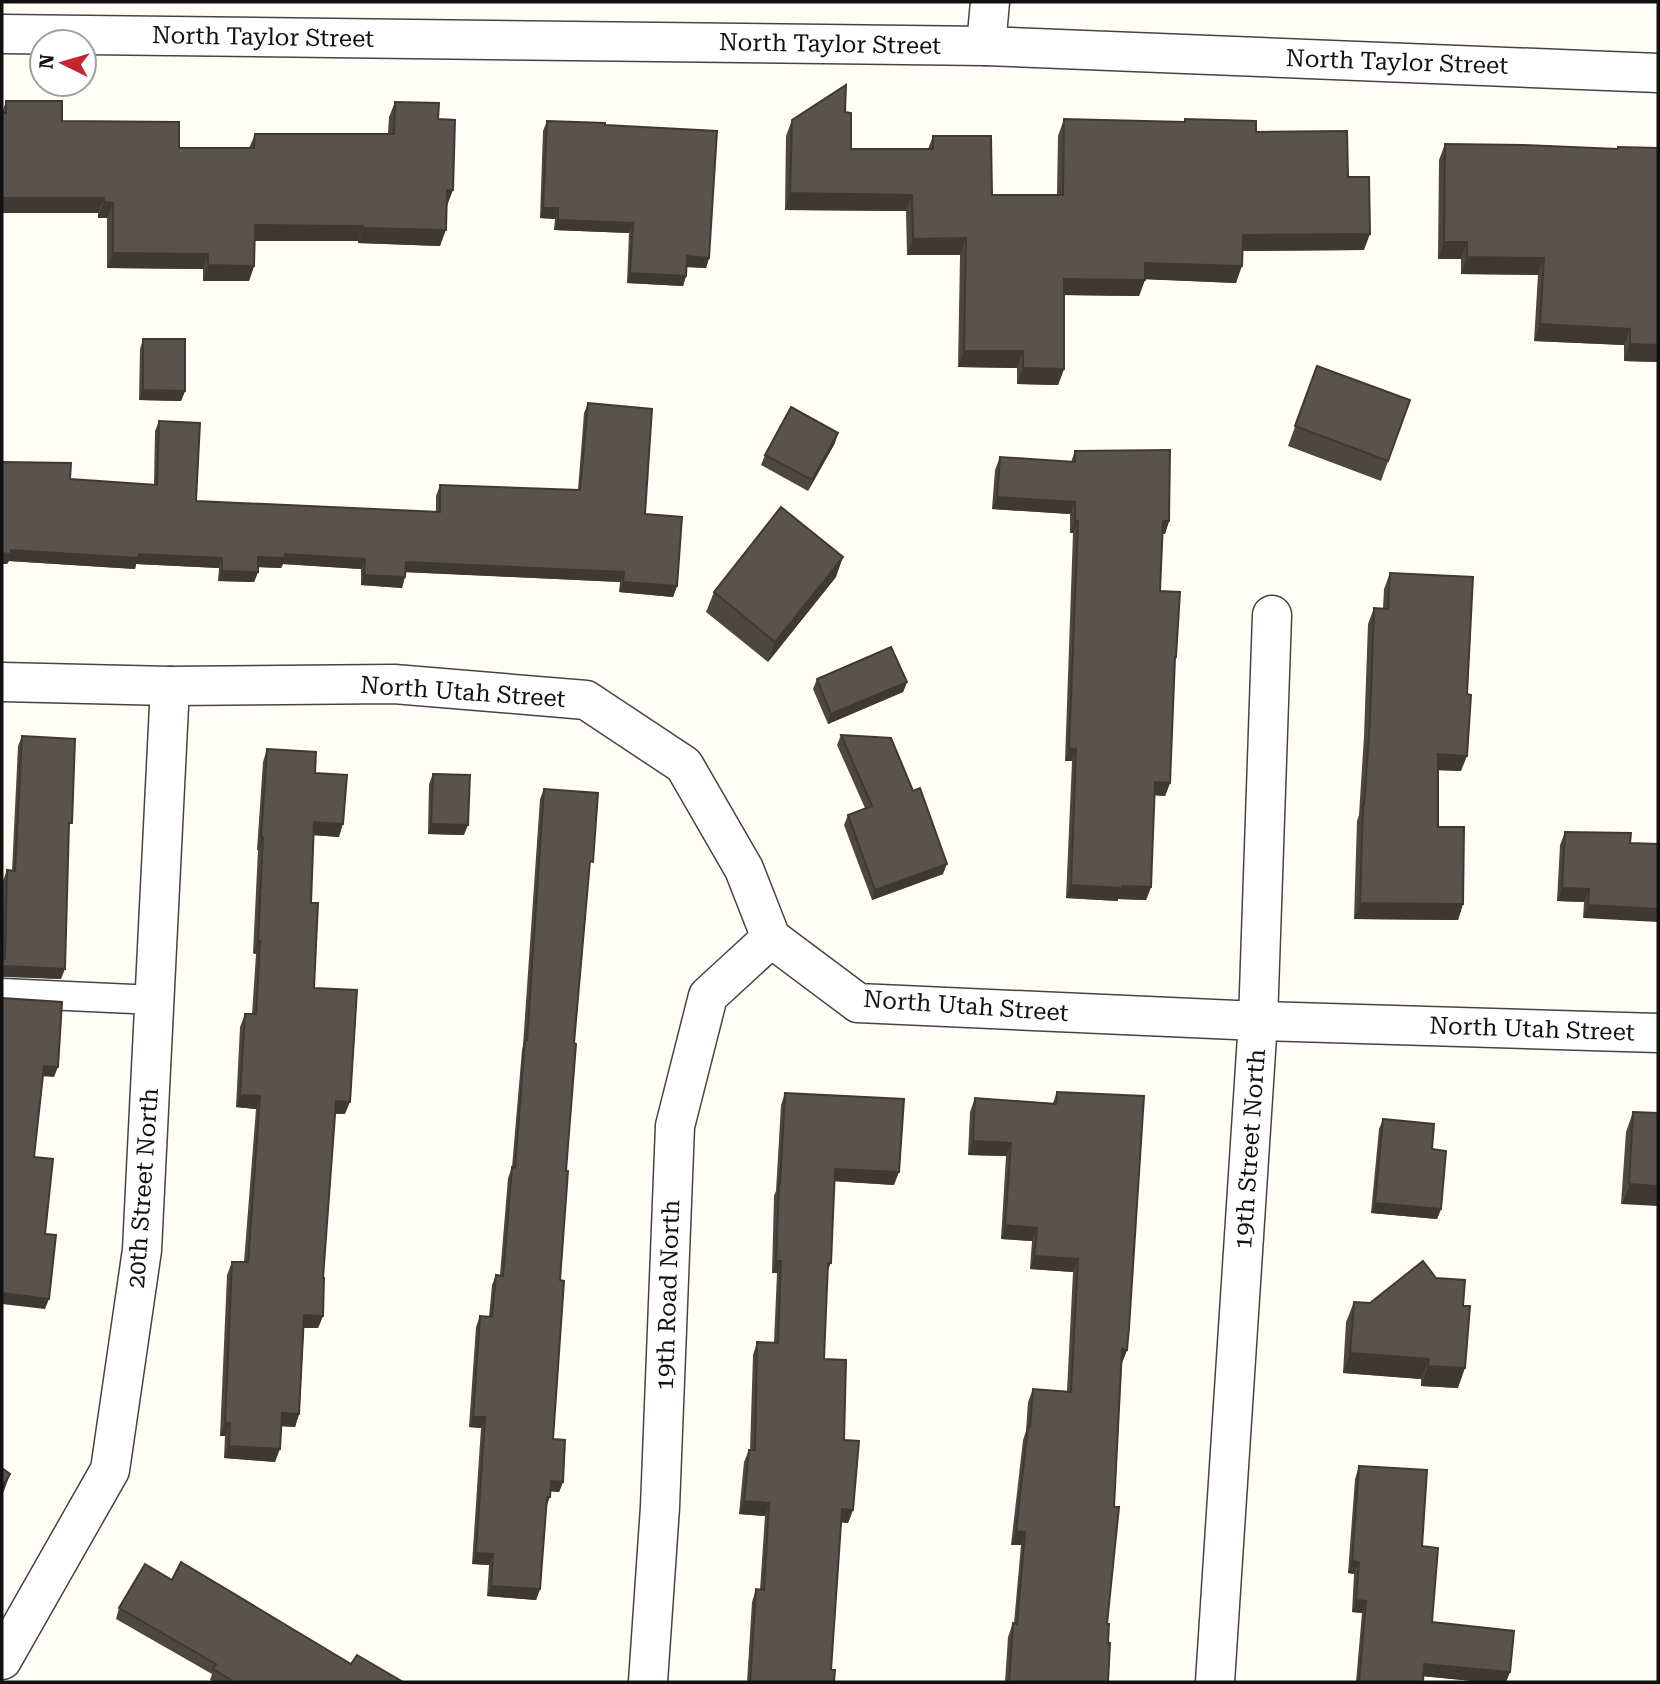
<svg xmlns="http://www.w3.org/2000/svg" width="1660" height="1684" viewBox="0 0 1660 1684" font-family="'Roboto Serif',serif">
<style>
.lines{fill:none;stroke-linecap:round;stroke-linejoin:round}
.service-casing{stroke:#444;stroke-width:31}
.minor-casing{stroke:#444;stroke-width:41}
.service{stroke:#fff;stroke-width:28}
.minor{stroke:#fff;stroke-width:38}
.wall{fill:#4d4742}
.shaded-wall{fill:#3f3936}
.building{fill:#5a524d;stroke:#3f3936;stroke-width:2}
.labels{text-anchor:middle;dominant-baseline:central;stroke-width:7;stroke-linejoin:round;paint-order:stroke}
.street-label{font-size:24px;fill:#111;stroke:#fff}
</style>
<rect width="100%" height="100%" fill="#fffdf5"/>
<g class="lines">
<g class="service-casing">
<polyline id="service" points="2,993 155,1000"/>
</g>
<g class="minor-casing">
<g id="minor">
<polyline points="2,34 986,46 1658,73"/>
<polyline points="986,46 990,2"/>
<polyline points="2,682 170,686 394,684 586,700 684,765 744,869 771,938 858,1003 1258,1021 1658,1033"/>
<polyline points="2,1660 110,1470 142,1250 170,686"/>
<polyline points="648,1682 660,1507 675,1126 708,996 771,938"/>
<polyline points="1215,1682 1258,1021 1272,615"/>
</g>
</g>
<use href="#service" class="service"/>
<use href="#minor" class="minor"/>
</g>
<g class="wall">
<polygon points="6,101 62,121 179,148 249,148 255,134 388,134 389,117 395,102 438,119 447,206 440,246 358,243 358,241 254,241 254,266 249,281 203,281 203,269 107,268 107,218 98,218 98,213 2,113"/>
<polygon points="845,112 851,149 928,149 933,136 992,195 1057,195 1058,136 1064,119 1184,122 1185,119 1256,132 1348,177 1364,250 1243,251 1236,283 1145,279 1139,296 1064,295 1064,369 1058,385 1017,384 1017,368 958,367 960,255 907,255 906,211 785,210 786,136 792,120"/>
<polygon points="547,121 605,125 709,258 706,268 687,267 686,276 683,286 627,283 629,233 554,230 555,219 540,218 543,131"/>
<polygon points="1445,144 1617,149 1618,147 1658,148 1658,362 1624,361 1624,345 1534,341 1538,275 1461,274 1461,259 1438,259 1439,160"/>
<polygon points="143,339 185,391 181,401 139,400 140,349"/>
<polygon points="1317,366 1410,400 1381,481 1288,446"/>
<polygon points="588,403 645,514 677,586 673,597 619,592 620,582 406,572 402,588 361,585 361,569 283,564 281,568 258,567 258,572 254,582 218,581 219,568 136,564 135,569 9,561 7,564 2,564 2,462 70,479 154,485 155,431 159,421 196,501 436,512 436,496 440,485 578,490 584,413"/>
<polygon points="835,443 808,491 761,465 765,455"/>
<polygon points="1075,451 1169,521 1165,534 1163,534 1160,591 1175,661 1170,783 1165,796 1154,795 1151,887 1146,900 1118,899 1118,901 1066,898 1072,761 1065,761 1073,533 1070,533 1070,514 992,509 995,470 1000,457 1071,462"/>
<polygon points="1390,573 1461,771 1438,770 1438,827 1463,904 1458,920 1354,919 1357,821 1359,815 1364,736 1368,624 1374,608 1383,608 1384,589"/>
<polygon points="836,577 768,662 706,612 714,592"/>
<polygon points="817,679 907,682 903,692 828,724 813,689"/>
<polygon points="841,735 913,791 943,874 872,900 844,825 848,815 865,808 837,745"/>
<polygon points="22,736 68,832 61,979 2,977 3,881 7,870 12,871 18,746"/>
<polygon points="267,749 315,773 339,837 314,835 311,903 314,988 345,1114 335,1114 323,1278 323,1316 318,1328 304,1328 299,1414 295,1427 281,1426 275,1462 224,1458 225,1436 220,1436 227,1275 232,1262 244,1262 256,1109 236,1107 240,1027 245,1014 252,1014 256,954 253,953 258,850 257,850 263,762"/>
<polygon points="433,774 464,835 428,834 429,784"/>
<polygon points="544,789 589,872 574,1043 566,1171 553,1439 563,1482 559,1492 550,1491 550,1497 546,1508 540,1589 536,1600 487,1596 489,1565 472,1564 481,1428 469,1427 476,1327 480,1316 489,1317 492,1285 496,1275 500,1275 508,1178 512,1167 522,1050 523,1045 540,799"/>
<polygon points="1565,832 1631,833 1583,918 1584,902 1557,901 1560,845"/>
<polygon points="1057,1092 1127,1350 1122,1363 1107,1624 1108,1682 1005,1682 1008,1637 1013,1623 1014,1623 1021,1545 1011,1545 1023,1440 1026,1431 1028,1402 1033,1389 1067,1391 1073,1272 1030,1269 1032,1241 1001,1239 1006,1156 968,1155 970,1112 975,1098 1053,1103"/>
<polygon points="785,1093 894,1185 834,1181 831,1263 827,1272 824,1359 844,1440 853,1510 848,1523 841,1522 831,1670 834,1682 747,1682 752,1602 756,1589 760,1590 765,1516 739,1514 744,1462 749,1450 750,1450 753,1355 757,1342 774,1342 777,1273 772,1273 774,1196 776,1191 781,1105"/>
<polygon points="1633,1112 1658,1113 1621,1204 1626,1132"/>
<polygon points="1383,1119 1432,1149 1441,1209 1437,1219 1371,1213 1379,1129"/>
<polygon points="1354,1302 1370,1303 1458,1388 1421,1386 1421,1379 1343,1373 1346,1322"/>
<polygon points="1359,1466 1422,1546 1432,1622 1510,1672 1506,1682 1483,1682 1423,1676 1423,1682 1356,1682 1362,1613 1352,1612 1354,1574 1348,1573 1355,1479"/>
<polygon points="172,1580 351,1664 403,1682 214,1682 210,1680 212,1674 116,1619 119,1608"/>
</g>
<g class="shaded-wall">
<polygon points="447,190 453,190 447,206"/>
<polygon points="790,193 912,195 906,211 785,210"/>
<polygon points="2,198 104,198 98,213 2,213"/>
<polygon points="104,202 113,203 107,218 98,218"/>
<polygon points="543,208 558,208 555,219 540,218"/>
<polygon points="558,220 633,223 629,233 554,230"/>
<polygon points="255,225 363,226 358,241 249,241"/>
<polygon points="363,228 446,230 440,246 358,243"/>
<polygon points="1370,234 1364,250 1237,251 1243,235"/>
<polygon points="966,238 960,255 907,255 913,239"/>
<polygon points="1444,242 1467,242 1461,259 1438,259"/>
<polygon points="113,253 208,254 203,269 107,268"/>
<polygon points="687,256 709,258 706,268 684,267"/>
<polygon points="1467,257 1544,258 1538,275 1461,274"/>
<polygon points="1145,263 1242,266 1236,283 1139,279"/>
<polygon points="208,265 254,266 249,281 203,281"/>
<polygon points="630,273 686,276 683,286 627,283"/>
<polygon points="1064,279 1145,280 1139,296 1058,295"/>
<polygon points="1540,324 1630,329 1624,345 1534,341"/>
<polygon points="1630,344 1658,345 1658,362 1624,361"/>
<polygon points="964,351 1023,351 1017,368 958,367"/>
<polygon points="1023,368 1064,369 1058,385 1017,384"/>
<polygon points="143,390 185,391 181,401 139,400"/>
<polygon points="838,433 835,443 808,491 812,480"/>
<polygon points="997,497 1075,502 1070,514 992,509"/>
<polygon points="1075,521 1078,521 1073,533 1070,533"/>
<polygon points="1163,521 1169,521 1165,534 1159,534"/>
<polygon points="11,550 139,554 222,558 219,568 136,564 135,569 9,561 7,564 2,564 2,553"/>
<polygon points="285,554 365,559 361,569 283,564 281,568 255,567 258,557"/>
<polygon points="843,557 836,577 768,662 775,642"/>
<polygon points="406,562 624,572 620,582 402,572"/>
<polygon points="222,571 258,572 254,582 218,581"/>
<polygon points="364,575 405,577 402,588 361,585"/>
<polygon points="623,582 677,586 673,597 619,592"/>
<polygon points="907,682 903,692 828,724 831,714"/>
<polygon points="1069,748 1076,749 1072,761 1065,761"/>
<polygon points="1438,754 1467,756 1461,771 1433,770"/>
<polygon points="1155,782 1170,783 1165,796 1150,795"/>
<polygon points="314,822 343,824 339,837 310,835"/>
<polygon points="431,824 468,825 464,835 428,834"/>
<polygon points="261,837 263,837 258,850 257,850"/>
<polygon points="947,864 943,874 872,900 875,890"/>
<polygon points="1071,885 1122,886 1151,887 1146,900 1118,899 1118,901 1066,898"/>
<polygon points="1562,888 1589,889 1584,902 1557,901"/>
<polygon points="1360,903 1463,904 1458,920 1354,919"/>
<polygon points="1588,905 1658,909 1658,922 1583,918"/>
<polygon points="258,941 260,941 256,954 253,953"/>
<polygon points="6,966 65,969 61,979 2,976 2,967"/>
<polygon points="44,1066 58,1067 54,1077 41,1076"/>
<polygon points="240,1095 260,1096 256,1109 236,1107"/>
<polygon points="336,1101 350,1102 345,1114 332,1114"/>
<polygon points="973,1141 1011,1143 1006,1156 968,1155"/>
<polygon points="835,1169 899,1172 894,1185 830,1181"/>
<polygon points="1629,1184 1658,1186 1658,1206 1621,1204"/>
<polygon points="1375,1203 1441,1209 1437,1219 1371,1213"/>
<polygon points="1005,1225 1037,1228 1032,1241 1001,1239"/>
<polygon points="1034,1256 1078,1259 1073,1272 1030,1269"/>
<polygon points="776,1261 781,1261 777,1273 772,1273"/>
<polygon points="2,1293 49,1299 45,1309 2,1304"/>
<polygon points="304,1315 323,1316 318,1328 300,1328"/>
<polygon points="1122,1349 1127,1350 1122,1363"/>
<polygon points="1350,1353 1429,1359 1421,1379 1343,1373"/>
<polygon points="1428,1366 1465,1368 1458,1388 1421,1386"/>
<polygon points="282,1413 299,1414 295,1427 278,1426"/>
<polygon points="473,1417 485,1417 481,1428 469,1427"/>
<polygon points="225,1423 230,1423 225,1436 220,1436"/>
<polygon points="229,1446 280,1449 275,1462 224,1458"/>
<polygon points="10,1474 4,1491 2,1494 2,1488"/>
<polygon points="551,1481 563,1482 559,1492 547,1491"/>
<polygon points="744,1501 769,1503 765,1516 739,1514"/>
<polygon points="842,1509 853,1510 848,1523 837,1522"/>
<polygon points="1016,1531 1025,1532 1021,1545 1011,1545"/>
<polygon points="476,1553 493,1554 489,1565 472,1564"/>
<polygon points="1352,1561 1359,1562 1354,1574 1348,1573"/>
<polygon points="491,1586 540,1589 536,1600 487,1596"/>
<polygon points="1356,1600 1366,1601 1362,1613 1352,1612"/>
<polygon points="1424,1664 1510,1672 1506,1682 1483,1682 1420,1676"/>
</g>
<g class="building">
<polygon points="846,85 845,112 851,113 851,149 933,149 933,136 991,136 992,195 1063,195 1064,119 1185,122 1185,119 1256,121 1256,132 1347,131 1348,177 1369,177 1370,234 1243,235 1242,266 1145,263 1145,280 1064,279 1064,369 1023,368 1023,351 964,351 966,238 913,239 912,195 790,193 792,120"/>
<polygon points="6,101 62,101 62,121 179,122 179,148 254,148 255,134 394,134 395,102 439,103 438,119 455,120 453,190 447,190 446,230 363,228 363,226 255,225 254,266 208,265 208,254 113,253 113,203 104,202 104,198 2,198 2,113 6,113"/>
<polygon points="547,121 605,123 605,125 717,131 709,258 687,256 686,276 630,273 633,223 558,220 558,208 543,208"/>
<polygon points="1445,144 1524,145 1618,149 1618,147 1658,148 1658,345 1630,344 1630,329 1540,324 1544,258 1467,257 1467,242 1444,242"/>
<polygon points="143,339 185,339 185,391 143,390"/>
<polygon points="1317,366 1410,400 1388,461 1295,426"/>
<polygon points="588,403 652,409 645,514 682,517 677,586 623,582 624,572 406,562 405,577 364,575 365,559 285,554 285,558 258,557 258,572 222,571 222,558 139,554 138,558 11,550 11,554 2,553 2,462 71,463 70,479 157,485 159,421 200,423 196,501 440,512 440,485 580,490"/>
<polygon points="791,407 838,433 812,480 765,455"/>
<polygon points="1170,450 1169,521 1163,521 1160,591 1180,592 1176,657 1175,657 1170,783 1155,782 1151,887 1122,886 1122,888 1071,885 1076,749 1069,748 1078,521 1075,521 1075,502 997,497 1000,457 1075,462 1075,451"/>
<polygon points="781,507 843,557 775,642 714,592"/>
<polygon points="1390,573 1473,577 1467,694 1471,695 1467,756 1438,754 1438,827 1464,827 1463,904 1360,903 1363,805 1364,805 1370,720 1374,608 1388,609"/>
<polygon points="891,647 907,682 831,714 817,679"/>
<polygon points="841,735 891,738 913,791 920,788 947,864 875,890 848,815 872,806"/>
<polygon points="22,736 75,739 72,823 69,823 65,969 6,966 2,967 2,959 5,959 7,870 15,871"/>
<polygon points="267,749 316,752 315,773 347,775 343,824 314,822 311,903 318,903 314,988 357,990 350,1102 336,1101 323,1278 324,1278 323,1316 304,1315 299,1414 282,1413 280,1449 229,1446 230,1423 225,1423 232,1262 248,1262 260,1096 240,1095 245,1014 256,1014 260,941 258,941 263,837 261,837"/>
<polygon points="433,774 470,775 468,825 431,824"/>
<polygon points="544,789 598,793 593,862 590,861 574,1043 576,1044 566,1171 568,1171 560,1280 564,1281 553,1439 565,1440 563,1482 551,1481 550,1497 547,1497 540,1589 491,1586 493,1554 476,1553 485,1417 473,1417 480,1316 492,1317 496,1275 503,1276 512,1167 515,1168 525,1040 527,1040"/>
<polygon points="1565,832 1631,833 1630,843 1658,844 1658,909 1588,905 1589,889 1562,888"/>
<polygon points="2,998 62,1002 58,1067 44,1066 34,1157 53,1159 45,1234 56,1235 49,1299 2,1293"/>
<polygon points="1057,1092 1144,1096 1129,1328 1127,1350 1122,1349 1114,1507 1119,1507 1107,1624 1109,1624 1108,1643 1110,1643 1108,1682 1009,1682 1013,1623 1017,1624 1025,1532 1016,1531 1028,1426 1030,1427 1033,1389 1071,1392 1078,1259 1034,1256 1037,1228 1005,1225 1011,1143 973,1141 975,1098 1056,1104"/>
<polygon points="785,1093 904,1099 899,1172 835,1169 831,1263 828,1263 824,1359 846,1360 844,1440 859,1441 853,1510 842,1509 831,1670 835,1670 834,1682 750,1682 756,1589 764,1590 769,1503 744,1501 749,1450 755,1450 757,1342 778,1343 781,1261 776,1261 779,1183 780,1184"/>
<polygon points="1633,1112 1658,1113 1658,1186 1629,1184"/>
<polygon points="1383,1119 1434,1124 1432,1149 1446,1151 1441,1209 1375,1203"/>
<polygon points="1423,1261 1436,1278 1465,1280 1463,1306 1470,1306 1465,1368 1428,1366 1429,1359 1350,1353 1354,1302 1370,1303"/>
<polygon points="1359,1466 1427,1470 1422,1546 1438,1548 1432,1622 1514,1631 1510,1672 1424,1664 1423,1682 1359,1682 1366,1601 1356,1600 1359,1562 1352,1561"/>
<polygon points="2,1468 10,1474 2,1488"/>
<polygon points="181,1562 351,1664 357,1655 403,1682 235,1682 213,1669 216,1664 119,1608 145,1564 172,1580"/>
</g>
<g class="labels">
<g class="street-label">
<text transform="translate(263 37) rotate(1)">North Taylor Street</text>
<text transform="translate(830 44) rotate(1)">North Taylor Street</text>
<text transform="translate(1397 62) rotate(2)">North Taylor Street</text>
<text transform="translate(463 692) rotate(4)">North Utah Street</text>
<text transform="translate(966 1006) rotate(4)">North Utah Street</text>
<text transform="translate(1532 1029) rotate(2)">North Utah Street</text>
<text transform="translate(1250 1149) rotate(-86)">19th Street North</text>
<text transform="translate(143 1188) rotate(-86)">20th Street North</text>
<text transform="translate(668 1295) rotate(-88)">19th Road North</text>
</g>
</g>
<rect width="1660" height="1684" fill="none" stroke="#111111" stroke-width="7"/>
<g transform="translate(63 63) rotate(275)"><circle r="33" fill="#ffffff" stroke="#a0a0a0" stroke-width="2"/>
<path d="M0-5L12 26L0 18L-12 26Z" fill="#c4262e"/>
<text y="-10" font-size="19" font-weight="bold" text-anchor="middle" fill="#111111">N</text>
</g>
</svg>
